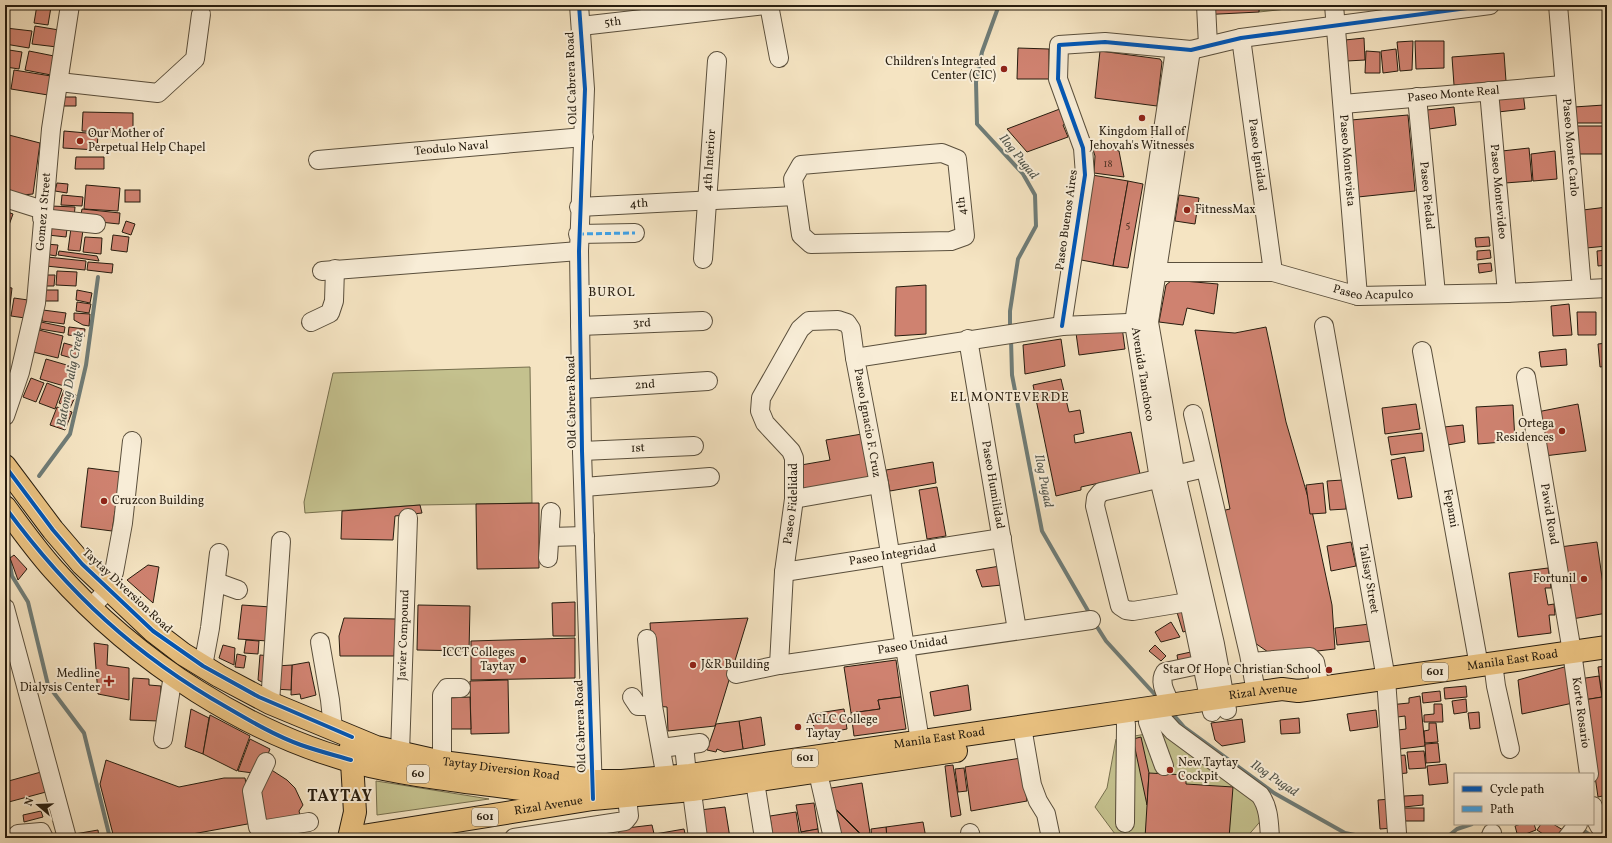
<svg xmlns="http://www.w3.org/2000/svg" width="1612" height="843" viewBox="0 0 1612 843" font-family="Vollkorn,serif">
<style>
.green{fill:#c4c18e;stroke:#766f4e}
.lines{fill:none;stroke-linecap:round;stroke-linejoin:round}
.stream{stroke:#6f7c77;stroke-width:4}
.building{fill:#cf8270;stroke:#271d0f}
.minor-casing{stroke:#5a4f3c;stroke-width:20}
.major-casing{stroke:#271d0f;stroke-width:24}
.minor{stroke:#f8edd7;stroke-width:18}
.major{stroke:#eac281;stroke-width:22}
.quiet{stroke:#3ea2ea;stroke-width:3;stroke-dasharray:6 3;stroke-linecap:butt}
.cycleway-casing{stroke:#f8edd7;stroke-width:6}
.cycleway{stroke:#0057b8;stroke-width:4}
.poi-dot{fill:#8f2418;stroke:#f8edd7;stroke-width:1.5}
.labels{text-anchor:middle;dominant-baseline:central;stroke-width:4;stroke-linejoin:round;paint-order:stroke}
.number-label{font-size:10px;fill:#513627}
.shield{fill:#f8edd7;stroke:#665b4b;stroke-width:1}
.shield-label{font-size:11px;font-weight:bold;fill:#271d0f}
.street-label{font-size:12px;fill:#271d0f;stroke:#f8edd7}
.poi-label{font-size:12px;fill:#271d0f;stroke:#f8edd7;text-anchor:end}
.water-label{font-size:13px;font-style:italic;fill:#51554c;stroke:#f8edd7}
.neighbourhood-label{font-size:13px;letter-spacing:1px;fill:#271d0f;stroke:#f8edd7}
.district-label{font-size:16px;font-weight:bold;letter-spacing:1px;fill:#271d0f;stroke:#f8edd7}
</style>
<rect width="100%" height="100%" fill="#f5e4c2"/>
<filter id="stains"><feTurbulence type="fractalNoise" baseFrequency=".005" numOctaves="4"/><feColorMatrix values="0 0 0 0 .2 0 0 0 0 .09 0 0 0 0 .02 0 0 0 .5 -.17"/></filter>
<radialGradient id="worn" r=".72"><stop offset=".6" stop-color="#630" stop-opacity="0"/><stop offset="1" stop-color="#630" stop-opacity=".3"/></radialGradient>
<g class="green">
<polygon points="1259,5 1323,5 1259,12"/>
<polygon points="530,367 532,503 420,505 305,513 304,502 333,373"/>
<polygon points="1177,729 1267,798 1264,817 1246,838 1118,838 1095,807 1107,788 1116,739"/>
<polygon points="376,781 389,783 489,799 377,815"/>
</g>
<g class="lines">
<g class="stream">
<polyline points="999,5 982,52 976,82 977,124 1023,174 1035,195 1036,226 1018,259 1010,311 1010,330"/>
<polyline points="1607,5 1607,6"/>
<polyline points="1011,339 1012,375 1042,531 1091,616"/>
<polyline points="39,476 70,434 86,365 98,277"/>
<polyline points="8,553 12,576 28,602 48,685 84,733 110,838"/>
<polyline points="1094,622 1106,641 1159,699"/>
<polyline points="1171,712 1184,727 1274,793 1345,833 1370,838"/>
<polyline points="1580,828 1594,838"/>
<polyline points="1446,838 1457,829 1472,824"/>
</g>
</g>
<g class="building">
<polygon points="37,5 51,7 48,25 34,23"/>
<polygon points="1198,5 1259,5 1259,12 1199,15"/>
<polygon points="35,26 59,30 57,47 32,44"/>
<polygon points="6,28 32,31 29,48 5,44"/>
<polygon points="1364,38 1365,60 1347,61 1345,40"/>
<polygon points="1413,41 1412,70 1400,71 1397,42"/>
<polygon points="1415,41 1444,41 1444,68 1416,69"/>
<polygon points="1018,48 1049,49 1049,79 1017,79"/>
<polygon points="1396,49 1398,71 1383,73 1381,51"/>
<polygon points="9,50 22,52 19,69 6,67"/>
<polygon points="29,51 54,56 51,75 25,70"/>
<polygon points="1100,51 1160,59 1162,62 1157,106 1095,98"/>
<polygon points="1366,51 1380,52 1380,73 1365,73"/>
<polygon points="1504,53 1506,81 1454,85 1452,57"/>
<polygon points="14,70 51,76 48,95 11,89"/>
<polygon points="1523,92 1525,109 1498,112 1496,95"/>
<polygon points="63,97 76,97 76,106 62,106"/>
<polygon points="1604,105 1605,123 1577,123 1574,107"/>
<polygon points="1065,107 1071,121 1063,125 1068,137 1027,152 1007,129"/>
<polygon points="1454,107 1456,125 1429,129 1427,110"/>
<polygon points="83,112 133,113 133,133 82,131"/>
<polygon points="1408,115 1415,191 1358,197 1351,120"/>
<polygon points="1575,126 1605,126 1607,154 1579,154"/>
<polygon points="64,131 98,134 97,150 63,148"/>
<polygon points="5,134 40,143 33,194 22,195 5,190"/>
<polygon points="1091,143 1119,151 1124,177 1094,173 1095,156"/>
<polygon points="1529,148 1532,181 1505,183 1502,151"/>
<polygon points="1555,151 1557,179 1533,181 1531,154"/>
<polygon points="76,157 104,157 104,169 75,169"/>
<polygon points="1092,175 1128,181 1113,266 1076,259"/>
<polygon points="1128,181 1143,184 1128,268 1113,266"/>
<polygon points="57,183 68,184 67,193 55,191"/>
<polygon points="86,185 120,188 118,211 84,209"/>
<rect x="125" y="190" width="15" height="12"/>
<polygon points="62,195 83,197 82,206 61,205"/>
<polygon points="1179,195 1199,198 1195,224 1175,221"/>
<polygon points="51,206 75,207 74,218 50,217"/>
<polygon points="1607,207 1607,246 1586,248 1583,210"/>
<polygon points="82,209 120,213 119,224 80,220"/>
<polygon points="5,211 13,214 5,236"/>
<polygon points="126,221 135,224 131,235 122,232"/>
<polygon points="48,227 67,229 66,237 48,235"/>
<polygon points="71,228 83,230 80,251 68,250"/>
<polygon points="113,235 129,237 127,252 111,250"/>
<polygon points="85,237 102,238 101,254 83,252"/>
<polygon points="1489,237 1490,246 1476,247 1475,238"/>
<polygon points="46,244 58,245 56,256 45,254"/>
<polygon points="1490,250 1491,258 1477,260 1477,251"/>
<polygon points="1607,250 1607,265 1598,266 1597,251"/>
<polygon points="59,251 97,256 99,261 58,255"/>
<polygon points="47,257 86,261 85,270 46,266"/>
<polygon points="88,262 113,264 112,273 87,270"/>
<polygon points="1491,263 1492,271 1479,273 1478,264"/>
<polygon points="5,266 9,267 6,284 5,284"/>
<polygon points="57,271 77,272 76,286 56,285"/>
<polygon points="43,275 55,275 54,286 43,286"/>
<polygon points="1172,280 1218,284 1214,314 1187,308 1183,325 1159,322 1166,285"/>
<polygon points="926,285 926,334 895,336 896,287"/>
<polygon points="5,287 12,288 9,314 5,314"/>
<rect x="45" y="290" width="13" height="11"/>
<polygon points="77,290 92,293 90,303 76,300"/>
<polygon points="14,298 28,300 25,318 11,316"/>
<polygon points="77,302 91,304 89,313 76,311"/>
<polygon points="1569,304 1572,335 1553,336 1551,306"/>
<polygon points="43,310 66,313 64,324 42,321"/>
<polygon points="1577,312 1596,312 1596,335 1578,335"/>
<polygon points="74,313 90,314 89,326 83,325 74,320"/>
<polygon points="41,322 65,327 64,333 40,329"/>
<polygon points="69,327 85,329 84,337 68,335"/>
<polygon points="1122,327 1125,349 1079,355 1076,333"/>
<polygon points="1266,327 1286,422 1312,511 1332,605 1335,649 1282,655 1268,652 1255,643 1221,511 1230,509 1195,330 1235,333"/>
<polygon points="39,330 63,336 58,358 33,352"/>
<polygon points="1061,339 1065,366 1025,374 1023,345"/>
<polygon points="64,343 78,347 75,359 61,355"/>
<polygon points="1607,343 1607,366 1600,367 1598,344"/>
<polygon points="1566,349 1567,365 1541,367 1539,352"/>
<polygon points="46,359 77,368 71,388 40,379"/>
<polygon points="31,378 44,383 36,402 23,397"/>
<polygon points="1061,379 1069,412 1080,410 1084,433 1074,435 1075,443 1131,432 1140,474 1081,487 1081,490 1056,496 1033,385"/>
<polygon points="47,383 62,389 55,409 39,403"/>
<polygon points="64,390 76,395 70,408 59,403"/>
<polygon points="1416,404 1420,429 1385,434 1382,408"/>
<polygon points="1578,404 1586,451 1544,456 1537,412"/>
<polygon points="1513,405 1515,441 1478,444 1476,407"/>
<polygon points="57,407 72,412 65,430 50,425"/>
<polygon points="1463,425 1465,442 1447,445 1444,427"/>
<polygon points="1422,433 1424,451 1391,455 1388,437"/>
<polygon points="862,434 870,481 802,492 801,465 830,460 826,440"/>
<polygon points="1405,457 1412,497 1398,499 1391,460"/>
<polygon points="933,462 936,483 890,491 886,470"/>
<polygon points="88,468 120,472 124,512 115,511 112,531 81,527"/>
<polygon points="1343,480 1346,509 1330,510 1327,481"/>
<polygon points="1323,483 1326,513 1310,514 1306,485"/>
<polygon points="937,487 946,536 927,539 919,490"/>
<polygon points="539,503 539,568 477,569 476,504"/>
<polygon points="420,505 422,513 395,516 393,540 341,539 342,511"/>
<polygon points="1351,542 1356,566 1331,571 1327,546"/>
<polygon points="1597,542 1607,613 1572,619 1560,547"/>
<polygon points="14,555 27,569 18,580 10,558"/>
<polygon points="148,565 159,567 153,603 127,580"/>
<polygon points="1000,566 1002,585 982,587 976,570"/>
<polygon points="1548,568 1551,588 1545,588 1548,605 1554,604 1555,615 1549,615 1551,633 1518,637 1509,573"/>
<polygon points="575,602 575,636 553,636 552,603"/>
<polygon points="242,605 271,607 268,641 238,639"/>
<polygon points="418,605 470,606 469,651 417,650"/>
<polygon points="1186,606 1193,629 1183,632 1176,609"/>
<polygon points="344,618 396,619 394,656 340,656 339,636"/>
<polygon points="748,618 715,726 668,731 667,707 655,706 650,623"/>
<polygon points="1171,622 1180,637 1161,642 1155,632"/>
<polygon points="1370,624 1372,641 1337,645 1335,628"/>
<polygon points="575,638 575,678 471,680 471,641"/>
<polygon points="246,640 259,641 258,654 244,653"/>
<polygon points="94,643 108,645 107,665 129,668 129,700 98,694"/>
<polygon points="223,645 235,648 234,665 219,658"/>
<polygon points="1155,645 1166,656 1161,661 1149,651"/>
<polygon points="1191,652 1194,664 1179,667 1177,655"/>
<polygon points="237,654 246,656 244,668 235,667"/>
<polygon points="260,655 271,656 268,685 258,680"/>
<polygon points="896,660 901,697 878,700 880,709 851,713 844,667"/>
<polygon points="309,662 316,695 301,699 300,694 291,695 292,665"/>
<polygon points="292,665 291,690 274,689 276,666"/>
<polygon points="1568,666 1573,703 1522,714 1518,680"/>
<polygon points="1607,666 1607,695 1602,697 1598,667"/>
<polygon points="1599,676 1602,697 1584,700 1579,679"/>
<polygon points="133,678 149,679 149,685 161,686 159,721 130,720"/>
<polygon points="508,680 509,733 471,734 470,681"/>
<polygon points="968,685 971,710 934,716 930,692"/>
<polygon points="1466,686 1467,697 1445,699 1444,688"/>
<polygon points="1440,691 1441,701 1423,703 1422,693"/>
<polygon points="1420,696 1425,746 1392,750 1390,731 1406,729 1405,716 1390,718 1389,705 1409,703 1409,698"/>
<polygon points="470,697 471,729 449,729 448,698"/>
<polygon points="901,697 906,729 854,736 851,713 880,709 878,700"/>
<polygon points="1602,697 1607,708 1607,795 1598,797 1584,700"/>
<polygon points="1466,699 1467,712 1454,714 1452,701"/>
<polygon points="1434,704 1442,704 1443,722 1424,722 1424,715 1434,714"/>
<polygon points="191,709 209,718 203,754 185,747"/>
<polygon points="844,709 847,729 815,735 812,714"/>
<polygon points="1376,710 1378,727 1350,731 1347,714"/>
<polygon points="1479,712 1480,728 1470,729 1468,713"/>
<polygon points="210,715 250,736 237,771 203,754"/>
<polygon points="761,717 765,745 743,749 739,721"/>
<polygon points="1299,718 1300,733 1281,734 1280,720"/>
<polygon points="1242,719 1245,742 1222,746 1215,740 1211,723"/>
<polygon points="739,721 743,749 724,752 717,749 716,752 707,750 716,724"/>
<polygon points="1429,723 1436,723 1438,742 1425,743 1424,731 1429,730"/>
<polygon points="1141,737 1149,773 1147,805 1133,739"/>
<polygon points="250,739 270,749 260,774 238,771"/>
<polygon points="1438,743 1440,762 1426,763 1425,744"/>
<polygon points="1424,751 1426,768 1409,769 1407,752"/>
<polygon points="1405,755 1407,773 1397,774 1395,756"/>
<polygon points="1021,758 1027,801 971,811 965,767"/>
<polygon points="106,760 179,787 224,778 245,778 253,823 170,838 114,838 100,784"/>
<polygon points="1446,764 1448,783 1429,785 1427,766"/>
<polygon points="953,765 961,815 951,817 945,766"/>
<polygon points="964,768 967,791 958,792 955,769"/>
<polygon points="270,769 287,780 295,788 303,805 299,811 301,819 260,821 255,793"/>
<polygon points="41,772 46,792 5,803 5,782"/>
<polygon points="1149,773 1186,775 1186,784 1233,787 1229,838 1145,838"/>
<polygon points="862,783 870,833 862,835 827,800 825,789"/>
<polygon points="1423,795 1423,805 1404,807 1404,796"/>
<polygon points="1391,799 1393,828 1380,829 1378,800"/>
<polygon points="828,802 862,836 837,838"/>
<polygon points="814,803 818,829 801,832 796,805"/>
<polygon points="725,807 730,838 704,838 700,810"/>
<rect x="1404" y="808" width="20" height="13"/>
<polygon points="41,811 43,817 24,822 23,815"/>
<polygon points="796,812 800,838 773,838 770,816"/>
<polygon points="923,822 926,838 887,838 886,827"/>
<polygon points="1521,824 1534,824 1536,830 1518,837 1515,826"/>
<polygon points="1541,824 1553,824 1563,830 1557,838 1549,838 1537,830"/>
<polygon points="652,825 655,838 620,838 618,829"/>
<polygon points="886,827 887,838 872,838 871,829"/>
<polygon points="684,829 686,838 656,838 655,834"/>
<polygon points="818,829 819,838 802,838 801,832"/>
<polygon points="98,830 99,838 70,838 69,835"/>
</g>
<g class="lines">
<g class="minor-casing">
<g id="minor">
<polyline points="579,5 585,89 579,251 582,451 593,794"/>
<polyline points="769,5 779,58"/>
<polyline points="1206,5 1208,45"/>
<path id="s1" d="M1334,5L1358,296"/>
<path id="s2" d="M1558,5L1582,289"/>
<path id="s3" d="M581,26L765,5"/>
<path id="s4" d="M1241,38L1273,272"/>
<path id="s5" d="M1175,50L1134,323L1159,479L1189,602L1212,712"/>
<polyline points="1191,50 1149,322 1174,466 1215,644 1227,710"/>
<polyline points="59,82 158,93 195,59 201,14"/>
<path id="s6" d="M1489,91L1507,293"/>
<path id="s7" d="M1417,97L1436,294"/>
<path id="s8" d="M1343,104L1563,85"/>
<polygon points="942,153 957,159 965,236 951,241 811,244 801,235 793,179 801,165"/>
<path id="s9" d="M318,160L584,137"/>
<polyline points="5,198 43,210"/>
<path id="s10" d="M579,207L795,196"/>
<polyline points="42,218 96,224"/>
<polyline points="578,234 635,233"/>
<path id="s11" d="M703,259L717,61"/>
<polyline points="322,271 579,251"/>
<path id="s12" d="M1145,272H1273L1358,296L1507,293L1607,288"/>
<polyline points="311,322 330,313 334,301 335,269"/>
<path id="s13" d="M580,326L703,321"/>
<polyline points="1062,326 1085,175 1083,148 1058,79 1059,45 1105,42 1191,50 1241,38 1490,5"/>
<path id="s14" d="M1324,326L1386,679L1397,833"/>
<path id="s15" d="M968,339L1017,630"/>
<path id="s16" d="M1422,351L1479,666"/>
<path id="s17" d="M1526,377L1572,652L1589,774"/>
<path id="s18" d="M582,389L708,381"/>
<polyline points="1193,414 1249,654 1256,692"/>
<path id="s19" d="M5,416L20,372L36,303L51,129L70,5"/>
<path id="s20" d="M582,451L694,446"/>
<polyline points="584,487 710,477"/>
<polyline points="794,499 879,484"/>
<polyline points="550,537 585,536"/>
<polyline points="548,558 551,512"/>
<path id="s21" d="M784,572L1002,538"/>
<polyline points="216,582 238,590"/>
<polyline points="1200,600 1133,611 1126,610 1120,606 1095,506 1096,498 1101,492 1205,468"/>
<polyline points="91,607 108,590 114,572 123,523 132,441"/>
<polyline points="5,608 67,838"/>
<polyline points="647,639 653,706 666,778"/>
<polyline points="320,642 330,700 333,728"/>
<polyline points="1251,662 1310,657 1315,662 1320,688"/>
<polyline points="1493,663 1496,686 1510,749"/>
<path id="s22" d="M779,665L784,572L794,499V458L791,451L765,423L760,411L761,398L800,329L809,321L838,320L847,323L851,329L855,358"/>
<polyline points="203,666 210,628 219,553"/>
<path id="s23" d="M736,674L779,665L1091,620"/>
<polyline points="632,697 638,706 653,706"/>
<polyline points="270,703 281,541"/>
<path d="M1171,705C1167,695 1158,683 1165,672L1203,664"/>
<polyline points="1124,711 1126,725 1125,823"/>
<path d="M1163,720L1173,731L1260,795C1269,807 1269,823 1270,838"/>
<polyline points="1148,722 1164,766"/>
<polyline points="1022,727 1032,785 1038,801 1046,814 1051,838"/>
<polyline points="163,739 173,675"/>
<polyline points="684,745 687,775"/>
<polyline points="661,748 700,743"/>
<path id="s24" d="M400,753L408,518"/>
<polyline points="922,754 879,484 855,358 1062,326 1149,322"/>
<polyline points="266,762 252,791 258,827 260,830 309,822"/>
<polyline points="442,762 442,695 447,688 461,688"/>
<polyline points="818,773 833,838"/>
<polyline points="690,777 698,838"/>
<polyline points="755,782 764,838"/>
<path d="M1593,806C1595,816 1597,829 1607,833"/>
<polyline points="970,833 971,838"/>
<polyline points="14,838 18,834 41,832 44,838"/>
<polyline points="514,838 625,821 629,816 627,797"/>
<polyline points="1490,838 1492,833"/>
<polyline points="1567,838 1578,824"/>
</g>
</g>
<g class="major-casing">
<g id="major">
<path id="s25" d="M5,466L53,530L82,564L153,631L183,654L219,676L270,703L376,747L442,762L593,781H622L690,775L1224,697L1282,689L1298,691L1320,688L1607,647"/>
<path d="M5,507C21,529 36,550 54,570C135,661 251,738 370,766C437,781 506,786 574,796"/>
<polyline points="349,838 355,812 351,746"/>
<path id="s26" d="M350,838L593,799L692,790L956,751"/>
</g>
</g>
<use href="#minor" class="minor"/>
<use href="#major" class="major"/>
<polyline class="quiet" points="578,234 635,233"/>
<g class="cycleway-casing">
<g id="cycleway">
<polyline points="579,5 585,89 579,251 582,451 593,799"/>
<polyline points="1062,326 1085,175 1083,148 1058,79 1059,45 1105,42 1191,50 1241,38 1490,5"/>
<polyline points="5,466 53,530 82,564 153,631 203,666 259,697 352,737"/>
<path d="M5,507C68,593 136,656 228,708C252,722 276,736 301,745C318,751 334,755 351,760"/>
</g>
</g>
<use href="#cycleway" class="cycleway"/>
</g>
<g class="poi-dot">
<circle cx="1004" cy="69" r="4"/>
<circle cx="1142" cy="118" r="4"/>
<circle cx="80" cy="141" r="4"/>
<circle cx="1187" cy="210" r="4"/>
<circle cx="1562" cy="431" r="4"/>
<circle cx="104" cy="501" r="4"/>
<circle cx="1584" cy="579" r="4"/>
<circle cx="523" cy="660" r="4"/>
<circle cx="693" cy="665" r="4"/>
<circle cx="1329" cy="670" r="4"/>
<path d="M107 675h4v4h4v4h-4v4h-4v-4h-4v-4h4z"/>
<circle cx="798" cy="727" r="4"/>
<circle cx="1170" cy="770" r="4"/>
</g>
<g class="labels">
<g class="number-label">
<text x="1108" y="164">18</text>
<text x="1128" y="225">5</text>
</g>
<g class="shield">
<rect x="1422" y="663" width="26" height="18" rx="3"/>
<rect x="792" y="749" width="26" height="18" rx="3"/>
<rect x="407" y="765" width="22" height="18" rx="3"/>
<rect x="472" y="808" width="26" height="18" rx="3"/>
</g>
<g class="shield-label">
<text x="1435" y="672">601</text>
<text x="805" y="758">601</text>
<text x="418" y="774">60</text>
<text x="485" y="817">601</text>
</g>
<g class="street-label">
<text stroke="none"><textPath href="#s3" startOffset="32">5th</textPath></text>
<text transform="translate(572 78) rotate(-92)">Old Cabrera Road</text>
<text stroke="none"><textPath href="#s8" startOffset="111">Paseo Monte Real</textPath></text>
<text stroke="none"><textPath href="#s2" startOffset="143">Paseo Monte Carlo</textPath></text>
<text stroke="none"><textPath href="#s9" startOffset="134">Teodulo Naval</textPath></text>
<text stroke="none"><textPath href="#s4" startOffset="118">Paseo Ignidad</textPath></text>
<text stroke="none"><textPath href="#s11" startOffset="99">4th Interior</textPath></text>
<text stroke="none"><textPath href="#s1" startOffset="156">Paseo Montevista</textPath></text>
<text stroke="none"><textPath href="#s6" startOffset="101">Paseo Montevideo</textPath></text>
<text stroke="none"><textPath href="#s7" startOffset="99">Paseo Piedad</textPath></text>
<text stroke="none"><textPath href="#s10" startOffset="60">4th</textPath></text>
<text transform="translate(962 206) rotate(-96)">4th</text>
<text stroke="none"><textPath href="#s19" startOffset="209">Gomez 1 Street</textPath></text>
<text transform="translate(1067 220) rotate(-82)">Paseo Buenos Aires</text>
<text stroke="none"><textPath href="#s12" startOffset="231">Paseo Acapulco</textPath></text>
<text stroke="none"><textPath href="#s13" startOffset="62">3rd</textPath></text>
<text stroke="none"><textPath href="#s5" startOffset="328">Avenida Tanchoco</textPath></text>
<text stroke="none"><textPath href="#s18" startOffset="63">2nd</textPath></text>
<text transform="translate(572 402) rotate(-91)">Old Cabrera Road</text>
<text transform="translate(867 423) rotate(80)">Paseo Ignacio F. Cruz</text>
<text stroke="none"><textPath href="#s20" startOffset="56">1st</textPath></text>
<text stroke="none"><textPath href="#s15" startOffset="148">Paseo Humilidad</textPath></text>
<text stroke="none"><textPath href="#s22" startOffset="162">Paseo Fidelidad</textPath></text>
<text stroke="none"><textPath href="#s16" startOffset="160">Fepami</textPath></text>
<text stroke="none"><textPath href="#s17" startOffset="139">Pawid Road</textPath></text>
<text stroke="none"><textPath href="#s21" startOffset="110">Paseo Integridad</textPath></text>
<text stroke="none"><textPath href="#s14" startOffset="257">Talisay Street</textPath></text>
<text transform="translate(127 591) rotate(43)">Taytay Diversion Road</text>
<text stroke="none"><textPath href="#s24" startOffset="118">Javier Compound</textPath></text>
<text stroke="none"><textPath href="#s23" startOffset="179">Paseo Unidad</textPath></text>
<text stroke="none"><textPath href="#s25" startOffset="1623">Manila East Road</textPath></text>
<text stroke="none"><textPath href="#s25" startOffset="1371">Rizal Avenue</textPath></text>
<text stroke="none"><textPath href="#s17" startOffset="340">Korte Rosario</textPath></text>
<text transform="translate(581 726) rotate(-92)">Old Cabrera Road</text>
<text stroke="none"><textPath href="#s25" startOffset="1044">Manila East Road</textPath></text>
<text stroke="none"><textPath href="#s25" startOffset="602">Taytay Diversion Road</textPath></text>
<text stroke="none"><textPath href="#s26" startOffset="201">Rizal Avenue</textPath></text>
</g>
<g class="poi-label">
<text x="996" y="62">Children's Integrated<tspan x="996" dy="14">Center (CIC)</tspan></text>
<text x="1142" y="132" text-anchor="middle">Kingdom Hall of<tspan x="1142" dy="14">Jehovah's Witnesses</tspan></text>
<text x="88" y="134" text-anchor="start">Our Mother of<tspan x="88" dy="14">Perpetual Help Chapel</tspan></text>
<text x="1195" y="210" text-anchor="start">FitnessMax</text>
<text x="1554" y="424">Ortega<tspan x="1554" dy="14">Residences</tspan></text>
<text x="112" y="501" text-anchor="start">Cruzcon Building</text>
<text x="1576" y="579">Fortunil</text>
<text x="515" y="653">ICCT Colleges<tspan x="515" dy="14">Taytay</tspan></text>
<text x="701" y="665" text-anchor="start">J&amp;R Building</text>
<text x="1321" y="670">Star Of Hope Christian School</text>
<text x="100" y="674">Medline<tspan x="100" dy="14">Dialysis Center</tspan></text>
<text x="806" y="720" text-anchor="start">ACLC College<tspan x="806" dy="14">Taytay</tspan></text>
<text x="1178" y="763" text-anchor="start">New Taytay<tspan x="1178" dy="14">Cockpit</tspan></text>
</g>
<g class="water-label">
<text transform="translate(1018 157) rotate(51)">Ilog Pugad</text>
<text transform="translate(71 379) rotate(-79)">Batong Dalig Creek</text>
<text transform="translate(1043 481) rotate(79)">Ilog Pugad</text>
<text transform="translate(1274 779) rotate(34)">Ilog Pugad</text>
</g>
<g class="neighbourhood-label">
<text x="612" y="293">BUROL</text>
<text x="1010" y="398">EL MONTEVERDE</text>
</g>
<g class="district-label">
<text x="340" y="797">TAYTAY</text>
</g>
</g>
<rect width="1612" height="843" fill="none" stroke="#f5e4c2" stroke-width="20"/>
<rect x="6" y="6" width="1600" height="831" fill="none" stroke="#271d0f" stroke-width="2"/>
<rect x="10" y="10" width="1592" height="823" fill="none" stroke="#271d0f"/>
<rect x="1454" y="773" width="140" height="52" fill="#f8edd7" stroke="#a49a87"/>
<rect x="1462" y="786" width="20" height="6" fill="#0057b8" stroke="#a49a87"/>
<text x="1490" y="793" font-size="12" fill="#271d0f">Cycle path</text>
<rect x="1462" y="806" width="20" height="6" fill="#3ea2ea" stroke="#a49a87"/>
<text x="1490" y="813" font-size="12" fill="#271d0f">Path</text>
<g transform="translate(38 805) rotate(289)" stroke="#f8edd7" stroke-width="3" paint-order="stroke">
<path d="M0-3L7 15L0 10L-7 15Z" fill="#271d0f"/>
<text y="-6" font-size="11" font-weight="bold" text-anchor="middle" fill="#271d0f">N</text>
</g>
<rect width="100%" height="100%" filter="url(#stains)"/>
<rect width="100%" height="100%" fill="url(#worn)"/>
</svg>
